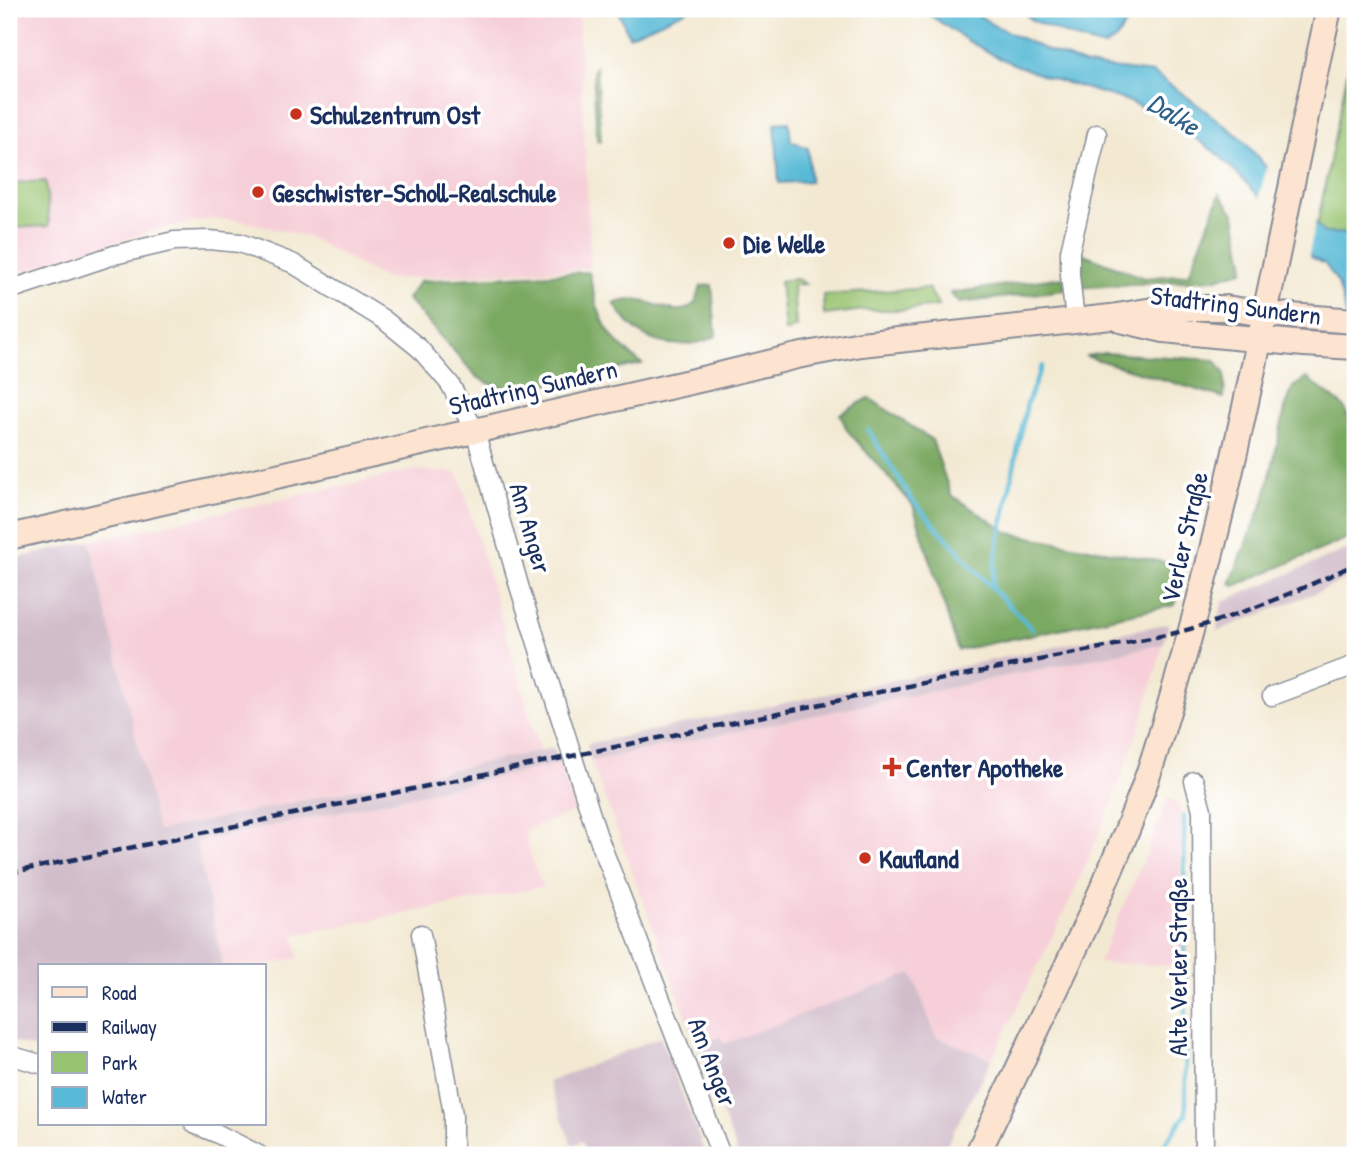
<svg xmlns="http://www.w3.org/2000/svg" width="1364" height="1164" viewBox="0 0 1364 1164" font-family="'Patrick Hand',sans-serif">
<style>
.built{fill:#f6cfd8}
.industrial{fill:#d1bdca}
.green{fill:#98c370;stroke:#5a7967;stroke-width:2}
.forest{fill:#7aa962;stroke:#4a6c60;stroke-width:2}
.water{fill:#58bad6;stroke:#3a749a;stroke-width:2}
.pier{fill:#f3e9d2}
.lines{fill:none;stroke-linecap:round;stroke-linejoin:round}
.stream{stroke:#58bad6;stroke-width:4.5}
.street-casing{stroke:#878c98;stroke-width:21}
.secondary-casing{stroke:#878c98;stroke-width:28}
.street{stroke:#fff;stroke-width:18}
.secondary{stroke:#fde4d0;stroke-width:24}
.rail{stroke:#1b2f5e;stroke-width:4.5;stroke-dasharray:10 5;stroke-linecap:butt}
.poi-dot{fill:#c8321e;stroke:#fff;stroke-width:2.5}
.labels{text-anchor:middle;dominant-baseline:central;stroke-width:7;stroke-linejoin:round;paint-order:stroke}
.poi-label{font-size:26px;font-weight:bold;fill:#1b2f5e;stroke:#fff;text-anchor:start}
.street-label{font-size:26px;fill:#1b2f5e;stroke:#fff}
.water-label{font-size:28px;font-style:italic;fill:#306088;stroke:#fff}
</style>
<rect width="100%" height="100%" fill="#fff"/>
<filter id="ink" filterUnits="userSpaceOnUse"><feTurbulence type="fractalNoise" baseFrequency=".0143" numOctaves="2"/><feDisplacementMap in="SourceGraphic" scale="14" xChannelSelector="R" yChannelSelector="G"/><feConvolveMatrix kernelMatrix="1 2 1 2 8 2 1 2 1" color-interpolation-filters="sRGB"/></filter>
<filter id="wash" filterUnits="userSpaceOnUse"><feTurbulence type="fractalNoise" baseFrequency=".00686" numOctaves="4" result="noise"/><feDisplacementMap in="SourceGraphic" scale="28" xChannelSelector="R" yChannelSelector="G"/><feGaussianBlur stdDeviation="1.57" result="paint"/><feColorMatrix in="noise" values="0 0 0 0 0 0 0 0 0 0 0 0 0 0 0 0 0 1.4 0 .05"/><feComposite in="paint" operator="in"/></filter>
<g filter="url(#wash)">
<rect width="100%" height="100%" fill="#f3e9d2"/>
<g class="built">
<polygon points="9,9 578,9 591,268 386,279 308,237 239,220 212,219 162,228 13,274 9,270"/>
<polygon points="414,470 455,473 460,477 540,751 158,831 90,541"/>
<polygon points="1163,644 1142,720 1108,813 1076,888 992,1059 936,1037 724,1044 721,1037 697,1046 591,761"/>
<polygon points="560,764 576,811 525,830 532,860 543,887 295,935 299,958 259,966 223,966 196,842"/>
<polygon points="1169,796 1180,808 1182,966 1098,963 1147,852"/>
</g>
<g class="industrial">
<polygon points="90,541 158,831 554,748 560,764 196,842 223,966 40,966 40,1050 9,1040 9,560"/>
<polygon points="1355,546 1355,575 1320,591 1217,631 1222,602"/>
<polygon points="1169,623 1163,644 591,761 587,744"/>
<polygon points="912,973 936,1037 992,1059 948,1142 939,1155 738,1155 697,1046 721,1037 724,1044"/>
<polygon points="660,1037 706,1155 588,1155 582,1141 572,1145 548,1082"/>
</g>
<g class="green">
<polygon points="1355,34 1355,234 1324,233 1317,226"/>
<polygon points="596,67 601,141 597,140 593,70"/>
<polygon points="46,181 49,226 9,228 9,183"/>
<polygon points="797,279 805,284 793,285 796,327 785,332 780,281"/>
<polygon points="928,288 939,306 904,310 864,310 824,315 823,295"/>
</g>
<g class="forest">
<polygon points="1220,194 1235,215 1244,262 1243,271 1213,279 1076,288 1081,253 1144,278 1189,274"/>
<path d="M589,272C594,296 599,322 616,341C624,349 633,357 642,364L534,387L514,390L488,383L477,377L407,299L420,281Z"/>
<polygon points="1063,277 1065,290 959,303 950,293"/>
<path d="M712,285L716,336C708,341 698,343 688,344C655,348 630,332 614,303C621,302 629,299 636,300C654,301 681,321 695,302C698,298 699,291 701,286Z"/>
<polygon points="1105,353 1215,360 1225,374 1224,398 1085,356"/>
<polygon points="1307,378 1344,407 1355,431 1355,535 1235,586 1230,584 1265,498 1285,409 1293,387"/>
<polygon points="869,398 932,440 951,495 1009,533 1185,566 1175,605 958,650 913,505 847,430 840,414"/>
</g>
<g class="water">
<polygon points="622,9 690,9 629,36 618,11"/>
<polygon points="921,9 970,9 993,25 1044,49 1086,65 1153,73 1186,96 1240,137 1324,233 1355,234 1355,349 1338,283 1325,264 1311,257 1255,192 1220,156 1169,119 1125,100 1046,77 1001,59 968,41"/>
<polygon points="1022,9 1121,9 1132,16 1115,40 1104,47 1079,40 1031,20"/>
<polygon points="789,122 791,141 808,148 810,181 779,183 775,123"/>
</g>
<polygon class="pier" points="1268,162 1316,219 1308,259 1258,201"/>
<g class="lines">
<g class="stream">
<polyline points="868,430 913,501 992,588 1032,629"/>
<polyline points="992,587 997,550 1027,403 1042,366"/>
<polyline points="1157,1155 1186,1114 1184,815"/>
</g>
</g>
</g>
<g filter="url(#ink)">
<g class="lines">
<g class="street-casing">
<g id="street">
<polyline points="9,290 114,255 174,241 209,240 240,243 292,263 383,319 419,348 450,384 475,431 520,589 597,834 721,1155"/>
<polyline points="1075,321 1070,275 1070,251 1097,134"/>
<polyline points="1272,696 1355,665"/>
<polyline points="1194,781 1202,810 1204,1155"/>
<polyline points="421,934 453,1114 453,1155"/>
<polyline points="9,1055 40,1064"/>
<polyline points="194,1124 216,1133 259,1155"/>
<polyline points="1354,1155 1355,1155"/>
</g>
</g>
<g class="secondary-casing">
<g id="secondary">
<polyline points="1121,320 1164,330 1304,344 1355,347"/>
<polyline points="9,537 707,378 797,356 861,344 1111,317 1165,308 1226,308 1265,314 1355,321"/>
<path d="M977,1155C1015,1075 1054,995 1091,914C1113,865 1135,815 1152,763C1231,517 1273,261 1329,9"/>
</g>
</g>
<use href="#street" class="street"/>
<use href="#secondary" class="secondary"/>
<path class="rail" d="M9,873L918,684L1171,634C1235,618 1297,592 1355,564"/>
</g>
</g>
<g class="poi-dot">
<circle cx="296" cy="114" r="7"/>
<circle cx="258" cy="192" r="7"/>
<circle cx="729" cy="243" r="7"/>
<path d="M888.5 756.5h7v7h7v7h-7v7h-7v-7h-7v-7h7z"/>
<circle cx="865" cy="858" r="7"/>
</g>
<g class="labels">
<g class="poi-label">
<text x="310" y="114">Schulzentrum Ost</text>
<text x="272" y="192">Geschwister-Scholl-Realschule</text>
<text x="743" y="243">Die Welle</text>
<text x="906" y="767">Center Apotheke</text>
<text x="879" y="858">Kaufland</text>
</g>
<g class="street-label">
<text transform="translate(1236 305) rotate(7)">Stadtring Sundern</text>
<text transform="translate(533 387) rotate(-13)">Stadtring Sundern</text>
<text transform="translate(531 528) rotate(74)">Am Anger</text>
<text transform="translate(1184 537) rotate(-77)">Verler Straße</text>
<text transform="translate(1177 967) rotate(-90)">Alte Verler Straße</text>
<text transform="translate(713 1062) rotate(69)">Am Anger</text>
</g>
<g class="water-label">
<text transform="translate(1174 114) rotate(32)">Dalke</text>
</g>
</g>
<rect width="1364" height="1164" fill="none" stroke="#fff" stroke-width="35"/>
<rect x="38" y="964" width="228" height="161" fill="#ffffff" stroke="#a4acbf" stroke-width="2"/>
<rect x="52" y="987" width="35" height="10" fill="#fde4d0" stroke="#a4acbf" stroke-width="2"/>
<text x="102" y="1000" font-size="21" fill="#1b2f5e">Road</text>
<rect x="52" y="1022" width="35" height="10" fill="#1b2f5e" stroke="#a4acbf" stroke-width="2"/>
<text x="102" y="1034" font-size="21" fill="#1b2f5e">Railway</text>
<rect x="52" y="1052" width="35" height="21" fill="#98c370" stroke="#a4acbf" stroke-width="2"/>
<text x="102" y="1070" font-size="21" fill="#1b2f5e">Park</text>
<rect x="52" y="1087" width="35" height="21" fill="#58bad6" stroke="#a4acbf" stroke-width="2"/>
<text x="102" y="1104" font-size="21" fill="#1b2f5e">Water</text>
</svg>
